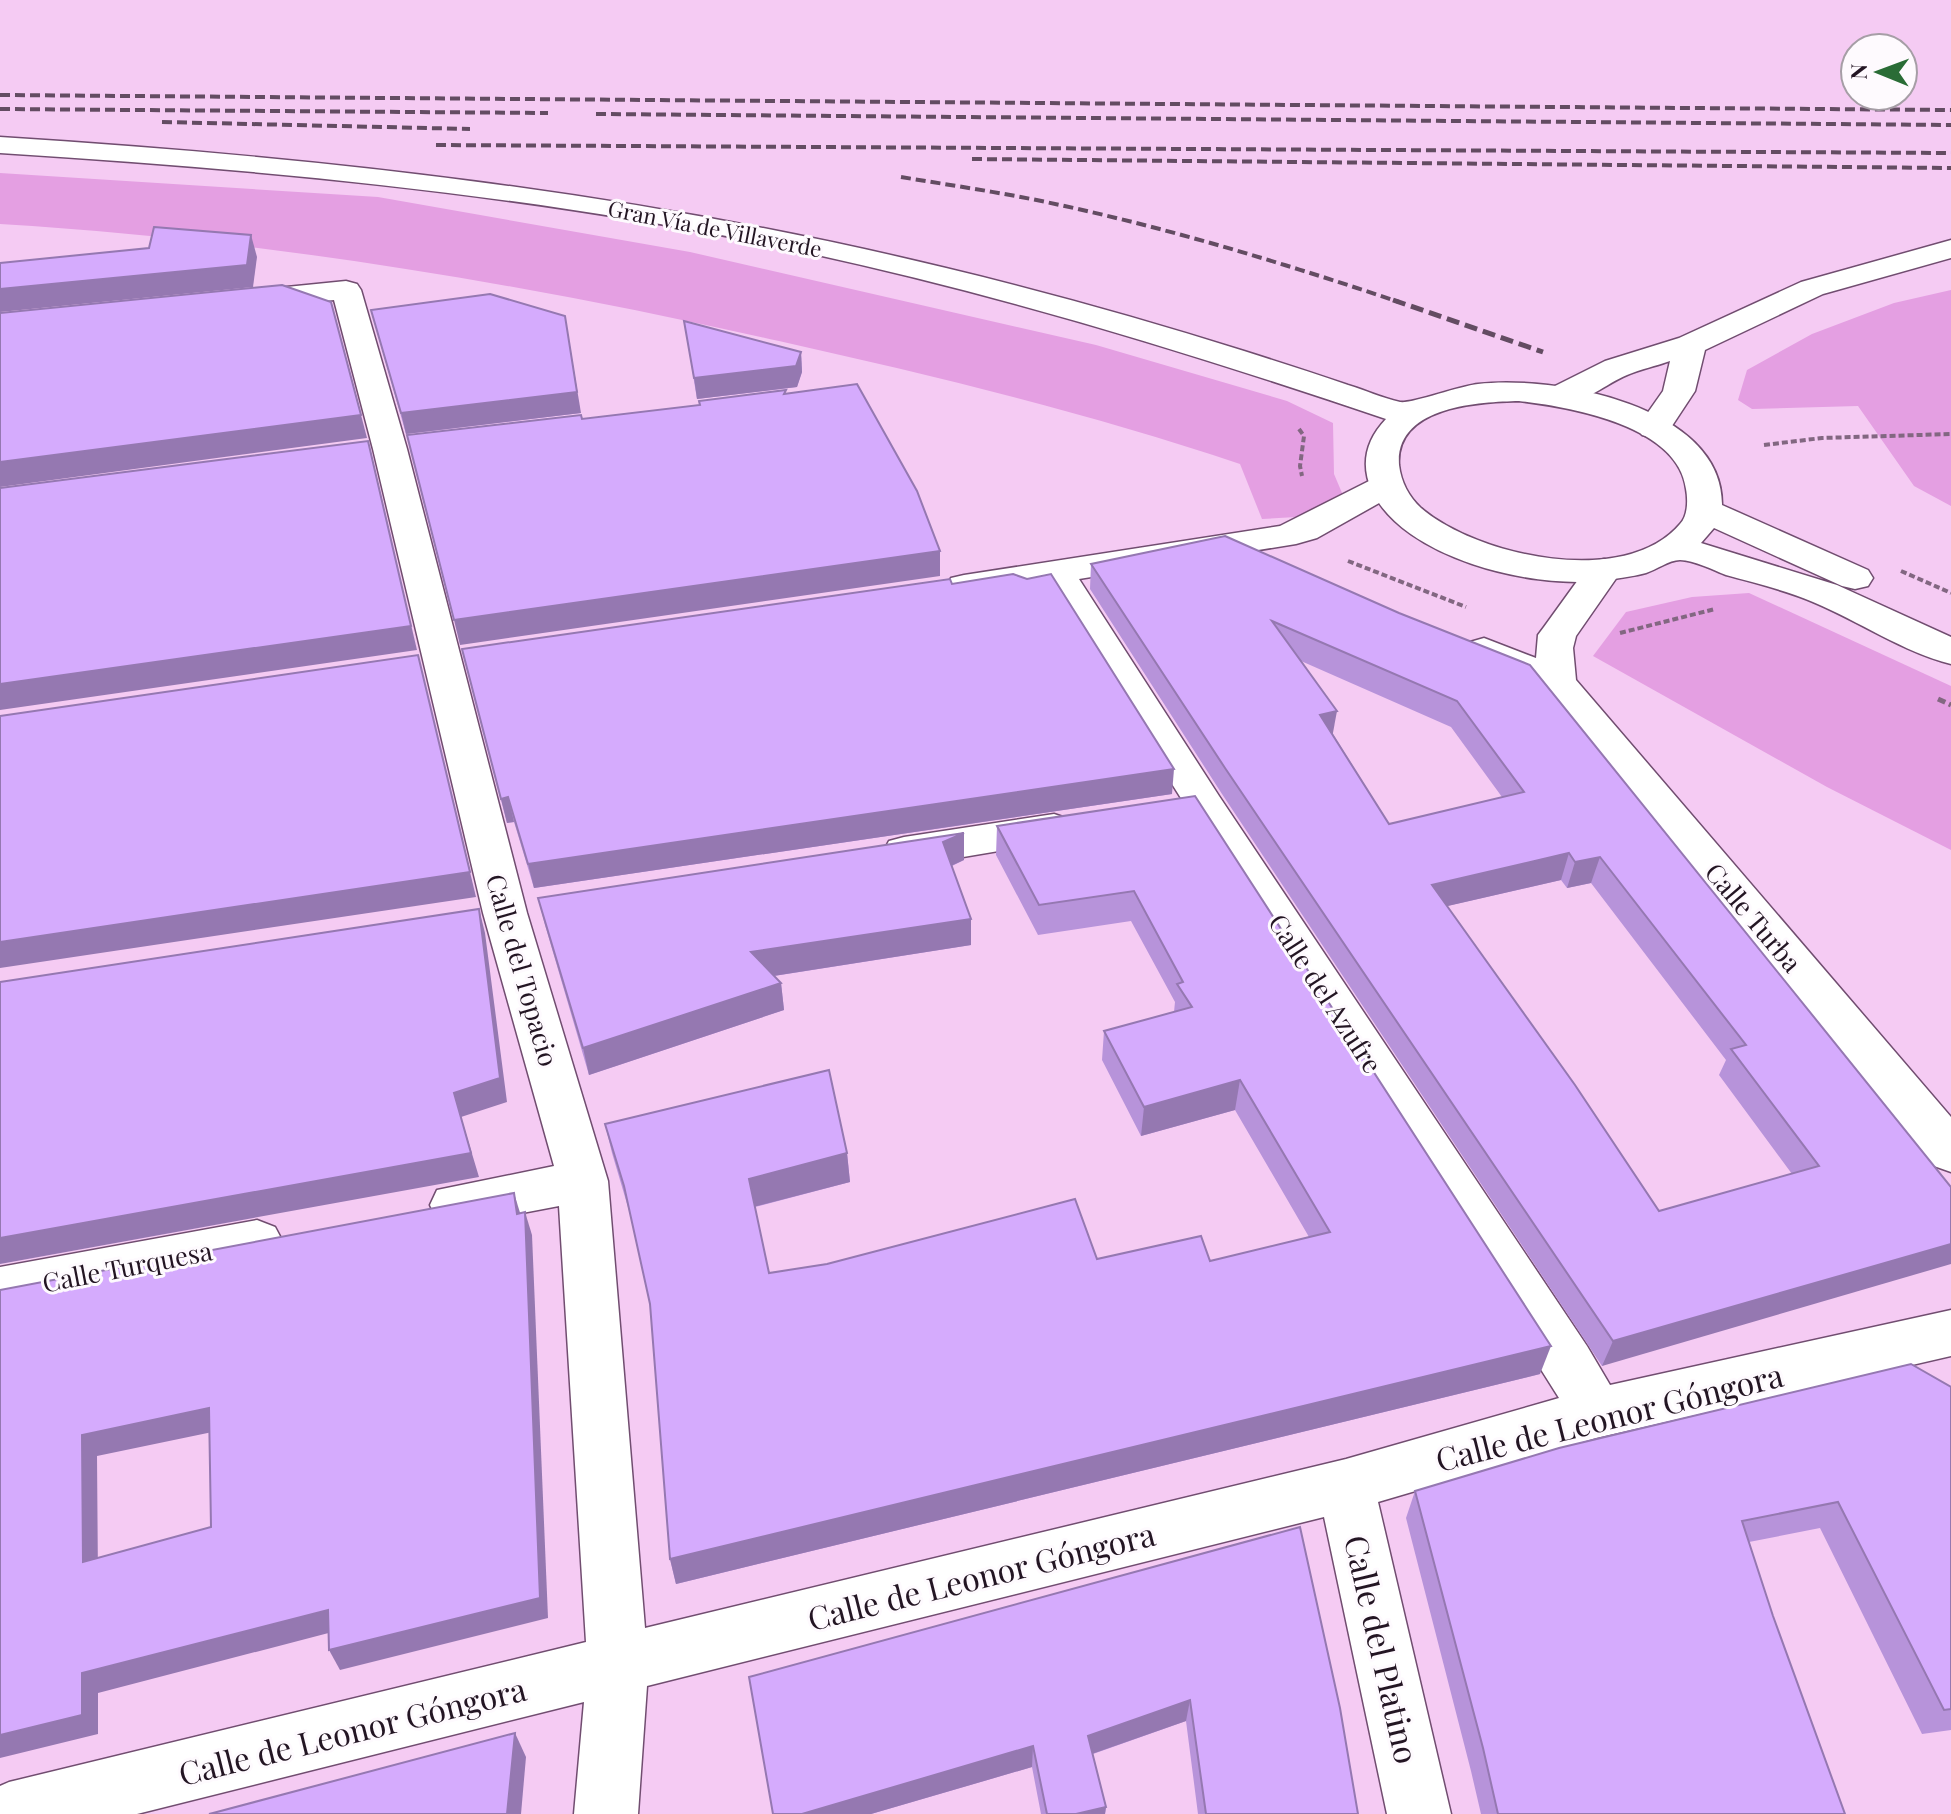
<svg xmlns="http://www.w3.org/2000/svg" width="1951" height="1814" viewBox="0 0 1951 1814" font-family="'Playfair Display',serif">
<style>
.green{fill:#e49fe2}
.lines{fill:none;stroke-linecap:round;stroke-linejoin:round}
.minor-casing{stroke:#714d70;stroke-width:3}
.tertiary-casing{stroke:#714d70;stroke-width:3}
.path-far1{stroke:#826781;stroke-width:4;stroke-dasharray:6 3;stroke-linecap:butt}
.path{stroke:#826781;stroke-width:5;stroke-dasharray:8 4;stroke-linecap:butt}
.minor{fill:#fff;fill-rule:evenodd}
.tertiary{fill:#fff;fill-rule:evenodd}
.rail-far1{stroke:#634c62;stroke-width:4;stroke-dasharray:10 5;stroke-linecap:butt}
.rail{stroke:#634c62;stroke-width:5;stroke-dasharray:13 6;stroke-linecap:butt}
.wall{fill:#b793da;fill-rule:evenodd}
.shaded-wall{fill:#9578b1}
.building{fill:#d5abfd;stroke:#9578b1;stroke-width:2;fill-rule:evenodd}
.labels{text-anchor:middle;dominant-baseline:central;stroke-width:6;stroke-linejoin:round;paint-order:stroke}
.far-street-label{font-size:22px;fill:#231523;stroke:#fefafe}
.street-label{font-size:26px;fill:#231523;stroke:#fefafe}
.near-street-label{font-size:32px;fill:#231523;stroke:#fefafe}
</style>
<rect width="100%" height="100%" fill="#f5cbf3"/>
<g class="green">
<path d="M0,173L378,197L690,252L1096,345L1287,401L1333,423L1334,474L1345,500L1296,517L1262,519L1240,464C1089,413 935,376 779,341C520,283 266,240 0,224Z"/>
<polygon points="1951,290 1951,506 1914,486 1858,406 1752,409 1738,400 1747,370 1812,334 1894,303"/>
<polygon points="1749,593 1951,686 1951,850 1827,787 1593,656 1626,612 1692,597"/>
</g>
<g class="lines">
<g class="minor-casing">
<g id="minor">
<path d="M1951,240V258L1823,294L1705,350L1695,391L1666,435L1654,438L1642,435L1637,428L1663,391L1670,361C1656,366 1641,369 1627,375C1603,385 1579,409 1551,402L1547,395L1551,388L1605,361L1679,338L1801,282Z"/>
<polygon points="346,281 357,284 361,290 407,449 527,913 608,1181 645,1628 1346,1459 1559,1398 1046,584 964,597 951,594 946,586 951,578 964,575 1280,526 1373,479 1385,476 1397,479 1402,486 1397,493 1317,538 1296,544 1079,579 1219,796 1587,1346 1610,1385 1951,1310 1951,1356 1596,1438 1378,1502 1451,1814 1387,1814 1324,1517 647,1686 638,1814 574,1814 584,1702 137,1814 0,1814 0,1786 9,1782 586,1642 559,1206 455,1226 437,1220 430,1205 437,1190 554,1166 483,913 373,449 334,300 246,309 235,306 231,300 235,294 246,291"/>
<polygon points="1604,559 1617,562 1622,570 1576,636 1573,648 1576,680 1951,1117 1951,1172 1934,1166 1543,691 1470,658 1465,650 1470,642 1484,638 1536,658 1538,635 1544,627 1591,562"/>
<polygon points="1054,814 1069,819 1075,829 1069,839 904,867 889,863 883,852 889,841 904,837"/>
<polygon points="257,1220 275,1227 283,1242 275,1257 257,1264 0,1313 0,1267"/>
</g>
</g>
<g class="tertiary-casing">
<path id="tertiary" d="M0,137C319,157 634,192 946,268C1046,292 1146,320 1244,351C1279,362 1313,373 1348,385C1365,390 1382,398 1400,402C1411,404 1459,386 1478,384C1553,375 1723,405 1722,505L1868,570L1873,578L1868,586L1855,589L1842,586L1714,528L1701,543L1837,585L1951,637V664C1903,652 1859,621 1813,602C1785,590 1755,583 1726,575C1713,570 1694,560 1680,560C1669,560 1656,570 1646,573C1631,577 1614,579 1598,581C1530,588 1404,558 1372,491C1360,464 1366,440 1386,419C1179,349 970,285 756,242C506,192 254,169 0,153ZM1519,401C1569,407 1678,425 1686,489C1688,500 1688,516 1680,524C1625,589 1477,556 1421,508C1409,497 1401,482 1399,465C1395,406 1479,402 1519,401Z"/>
</g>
<g class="path-far1">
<polyline points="1299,429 1304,436 1300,466 1302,476"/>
<polyline points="1764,445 1822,438 1951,434"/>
<polyline points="1348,561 1466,607"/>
<polyline points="1901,571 1951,593"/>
<polyline points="1620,633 1715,609"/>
</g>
<polyline class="path" points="1938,699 1951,705"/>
<use href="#minor" class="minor"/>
<use href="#tertiary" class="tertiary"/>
<g class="rail-far1">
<polyline points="0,95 1951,110"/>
<polyline points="0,109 548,113"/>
<polyline points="596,114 1951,125"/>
<polyline points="162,122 470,129"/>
<polyline points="436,145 1951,153"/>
<polyline points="972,159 1951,168"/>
<path d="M901,177C949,185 998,192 1046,202C1165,227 1283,263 1399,302"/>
</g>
<polyline class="rail" points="1393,300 1543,352"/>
</g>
<g class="wall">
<polygon points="371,310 581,413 406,434"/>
<polygon points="684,321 801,352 802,372 797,387 697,399"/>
<path d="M1091,564L1399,613L1951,1187L1602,1366L1222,794L1090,589ZM1301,661L1451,727L1502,797L1389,824L1333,734ZM1561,880L1567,888L1591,883L1726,1060L1719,1075L1792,1174L1659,1211L1447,906Z"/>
<polygon points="952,584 1172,794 534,888 514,822 507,823 462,649"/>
<polygon points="1195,796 1540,1374 676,1584 670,1559 650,1304 630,1214 612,1153 605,1124 847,1153 850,1182 755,1207 769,1273 1097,1259 1210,1261 1309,1237 1235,1110 1141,1136 1102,1060 1104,1031 1174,1012 1175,1002 1131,921 1038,935 996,855 997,826"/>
<polygon points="964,860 952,866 971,945 774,976 781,983 784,1010 589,1075 545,925 538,898"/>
<polygon points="1951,1387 1951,1730 1922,1734 1820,1528 1749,1542 1773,1616 1845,1814 1481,1814 1471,1771 1406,1518 1415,1491"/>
<polygon points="1300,1527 1358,1814 1198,1814 1186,1721 1093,1754 1106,1807 1105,1814 1041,1814 1032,1767 871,1814 773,1814"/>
</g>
<g class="shaded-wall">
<polygon points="251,235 257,257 253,287 0,312 0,289"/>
<polygon points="565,316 581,413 406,434 401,413"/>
<polygon points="801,352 802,372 797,387 697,399 694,378"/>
<polygon points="361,415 367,438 0,487 0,462"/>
<polygon points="368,441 417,650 0,710 0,684"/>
<polygon points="940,551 940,576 460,645 454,620"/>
<polygon points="418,655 476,897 0,968 0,942"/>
<polygon points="1337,711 1332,738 1320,715"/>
<polygon points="1174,769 1172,794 534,888 528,864"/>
<polygon points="508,797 514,822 507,823 501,799"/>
<polygon points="964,833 964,860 944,869 943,842"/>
<polygon points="1569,853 1561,880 1426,911 1432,885"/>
<polygon points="1600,857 1591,883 1567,888 1575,862"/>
<polygon points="479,909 485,933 507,1102 461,1117 479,1177 0,1264 0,1238 454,1093"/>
<polygon points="971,919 971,945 754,979 751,952"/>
<polygon points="781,983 784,1010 589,1075 583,1048"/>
<polygon points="1240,1080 1235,1110 1141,1136 1144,1107"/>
<polygon points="847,1153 850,1182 753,1207 749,1179"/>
<polygon points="514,1193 521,1216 517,1214"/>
<polygon points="525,1212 532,1235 548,1618 340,1670 329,1650"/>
<polygon points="1951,1244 1951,1264 1602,1366 1613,1341"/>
<polygon points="1551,1346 1540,1374 676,1584 670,1559"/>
<polygon points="209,1408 222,1430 97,1456 98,1582 83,1562 82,1435"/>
<polygon points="328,1610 340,1630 98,1693 98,1734 0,1758 0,1735 82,1673"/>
<polygon points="1190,1700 1186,1721 1086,1756 1088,1736"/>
<polygon points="515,1733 526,1757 521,1814 507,1814"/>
<polygon points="1033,1746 1032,1767 871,1814 802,1814"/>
<polygon points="1106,1807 1105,1814 1076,1814"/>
</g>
<g class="building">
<polygon points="154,227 251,235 247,265 0,289 0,263 149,248"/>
<polygon points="282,285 331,302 361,415 0,462 0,313"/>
<polygon points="490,294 565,316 577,392 401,413 371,310"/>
<polygon points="684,321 801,352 796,366 694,378"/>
<polygon points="857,384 917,491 940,551 454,620 407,435 581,415 582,419 700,405 699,401 786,390 784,394"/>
<polygon points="368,441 411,626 0,684 0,488"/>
<path d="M1225,536L1399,613L1530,665L1951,1187V1244L1613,1341L1225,768L1091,564ZM1272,621L1457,701L1524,792L1389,824L1320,715L1337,711ZM1569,853L1575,862L1600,857L1746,1045L1731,1049L1819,1166L1659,1211L1575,1085L1432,885Z"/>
<polygon points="1013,574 1027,579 1051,574 1174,769 528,864 508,797 501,799 462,649 950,579 952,584"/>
<polygon points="418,655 470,872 0,942 0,716"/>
<polygon points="1195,796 1551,1346 670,1559 650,1304 624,1186 605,1124 829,1070 847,1153 749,1179 769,1273 827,1264 1075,1199 1097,1259 1201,1236 1210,1261 1330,1232 1240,1080 1144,1107 1104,1031 1192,1007 1177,984 1183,982 1134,891 1039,905 997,826"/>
<polygon points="964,833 943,842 971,919 751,952 781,983 583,1048 538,898"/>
<polygon points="479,909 500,1078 454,1093 471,1153 0,1238 0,982"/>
<path d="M514,1193L517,1214L525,1212L540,1598L329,1650L328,1610L82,1673V1715L0,1735V1290ZM209,1408L211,1527L83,1562L82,1435Z"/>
<polygon points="1911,1364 1951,1387 1951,1709 1944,1710 1838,1502 1742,1521 1773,1616 1845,1814 1498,1814 1483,1748 1415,1491 1559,1448"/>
<polygon points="1300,1527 1340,1708 1358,1814 1206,1814 1190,1700 1088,1736 1106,1807 1076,1814 1047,1814 1033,1746 802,1814 773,1814 749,1677"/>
<polygon points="515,1733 507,1814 209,1814 213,1813"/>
</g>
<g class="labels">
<g class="far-street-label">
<text transform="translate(715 228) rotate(11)">Gran Vía de Villaverde</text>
</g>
<g class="street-label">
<text transform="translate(1754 917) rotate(50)">Calle Turba</text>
<text transform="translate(523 970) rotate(74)">Calle del Topacio</text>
<text transform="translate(1326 993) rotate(57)">Calle del Azufre</text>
<text transform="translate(127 1266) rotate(-11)">Calle Turquesa</text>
</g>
<g class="near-street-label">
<text transform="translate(1609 1416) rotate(-14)">Calle de Leonor Góngora</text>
<text transform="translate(981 1575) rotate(-14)">Calle de Leonor Góngora</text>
<text transform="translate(1383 1649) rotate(77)">Calle del Platino</text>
<text transform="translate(352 1730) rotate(-14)">Calle de Leonor Góngora</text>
</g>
</g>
<g transform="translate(1879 72) rotate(271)"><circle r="38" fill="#fefafe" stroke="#a69ea6" stroke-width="2"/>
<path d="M0-6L14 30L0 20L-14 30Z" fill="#2a6c36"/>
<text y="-12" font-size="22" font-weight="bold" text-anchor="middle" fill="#231523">N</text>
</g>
</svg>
